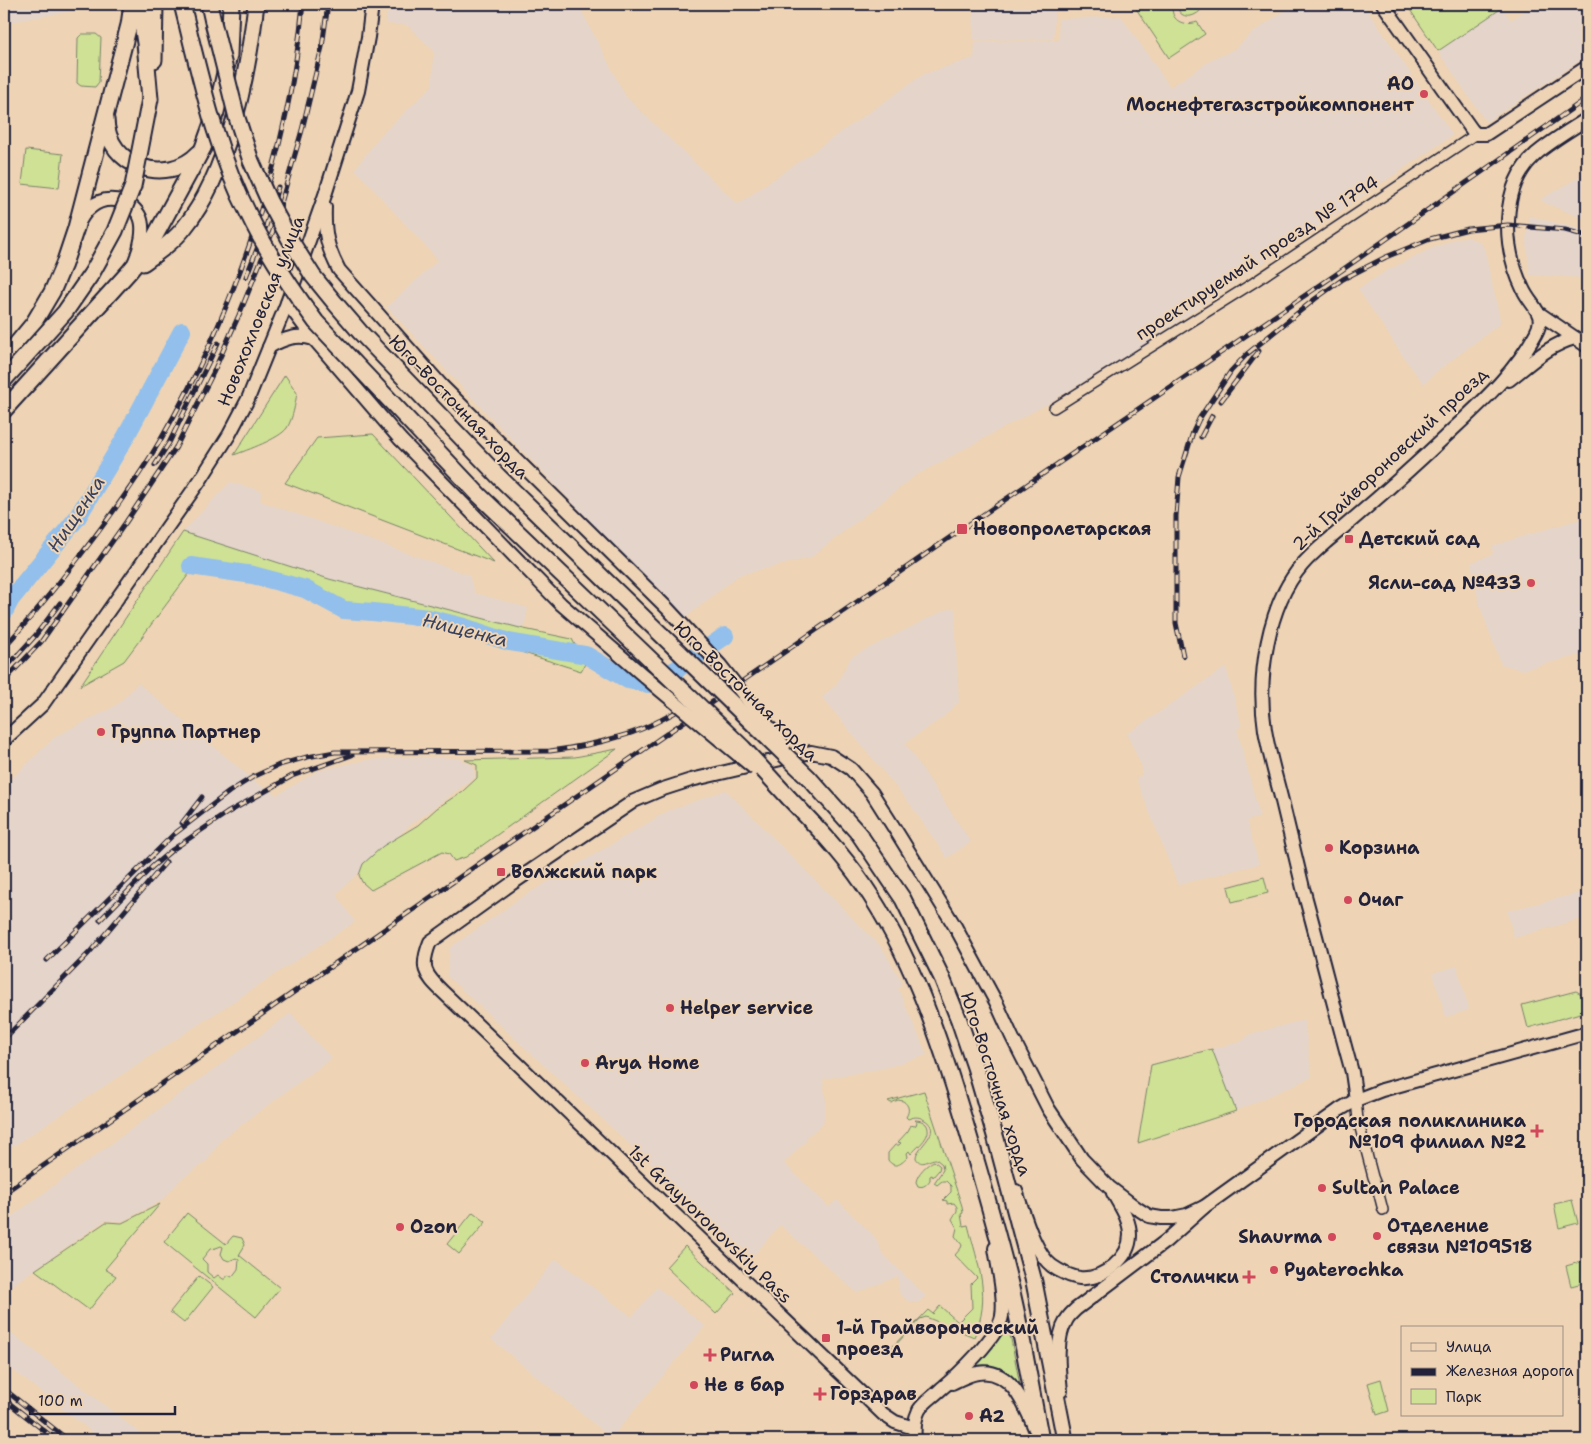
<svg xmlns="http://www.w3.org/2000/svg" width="1591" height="1444" viewBox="0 0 1591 1444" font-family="'Shantell Sans',sans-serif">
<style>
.built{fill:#e4d4ca}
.green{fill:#cfe195;stroke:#788268;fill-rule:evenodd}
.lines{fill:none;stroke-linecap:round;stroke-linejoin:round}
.river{stroke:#92bfec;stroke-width:18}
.street-casing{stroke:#22223b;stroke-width:12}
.secondary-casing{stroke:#22223b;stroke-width:16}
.primary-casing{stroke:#22223b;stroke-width:19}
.street{stroke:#eed4b5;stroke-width:9}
.secondary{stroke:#eed4b5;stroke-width:12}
.primary{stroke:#eed4b5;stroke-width:15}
.rail-casing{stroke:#22223b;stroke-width:5}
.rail{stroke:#eed4b5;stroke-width:3;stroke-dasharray:9;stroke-linecap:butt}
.secondary-bridge-casing{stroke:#22223b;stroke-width:16;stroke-linecap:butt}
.primary-bridge-casing{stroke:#22223b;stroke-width:19;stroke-linecap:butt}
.secondary-bridge{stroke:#eed4b5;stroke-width:12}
.primary-bridge{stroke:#eed4b5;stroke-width:15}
.poi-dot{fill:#d1495b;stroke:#eed4b5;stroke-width:2}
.labels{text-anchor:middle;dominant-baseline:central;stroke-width:4;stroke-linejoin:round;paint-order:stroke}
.poi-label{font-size:18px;font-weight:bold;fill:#22223b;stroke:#eed4b5;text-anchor:start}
.street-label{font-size:18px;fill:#22223b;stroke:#eed4b5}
.water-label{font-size:19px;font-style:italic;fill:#38415e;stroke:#eed4b5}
</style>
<rect width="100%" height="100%" fill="#eed4b5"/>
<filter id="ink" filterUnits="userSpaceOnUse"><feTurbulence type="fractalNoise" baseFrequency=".02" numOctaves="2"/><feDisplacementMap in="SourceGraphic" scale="10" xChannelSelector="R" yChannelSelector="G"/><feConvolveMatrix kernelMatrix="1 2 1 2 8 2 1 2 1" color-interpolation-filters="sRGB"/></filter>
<g filter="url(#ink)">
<g class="built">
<polygon points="4,4 106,4 106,5 4,23"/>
<polygon points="388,4 578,4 626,97 738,204 924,74 974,58 975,42 1059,40 1058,19 1121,16 1170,87 1219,55 1221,56 1236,48 1252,33 1295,4 1363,4 1453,135 1143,345 1049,403 915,476 810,558 739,575 684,619 475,401 387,307 438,260 355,169 380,136 432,86 434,51 407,25 386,24"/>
<polygon points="973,4 1054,4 1054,39 974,40"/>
<polygon points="1536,4 1587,4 1587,56 1486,122 1438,51 1502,8 1511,20"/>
<polygon points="1587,168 1587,220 1543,202 1541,199 1581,176 1579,173"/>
<polygon points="1530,216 1587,231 1587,278 1530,275 1526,240"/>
<polygon points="1467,237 1480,242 1484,248 1501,323 1435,373 1424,384 1407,362 1358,289 1386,271 1430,249 1458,238"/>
<polygon points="230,482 262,491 260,501 469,575 475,593 528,608 524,629 329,579 183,532"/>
<polygon points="1587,517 1587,653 1522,670 1501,664 1479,603 1471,563 1493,554 1492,546"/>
<polygon points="955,608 956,647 959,702 941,719 905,743 971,842 947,858 910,804 822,697 836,685 851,657 945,610"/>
<polygon points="1226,667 1242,727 1237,729 1260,817 1247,821 1259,864 1178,885 1136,778 1141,776 1142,767 1127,734"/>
<polygon points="138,683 249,776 253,781 277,795 318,771 366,760 410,757 459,758 473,766 475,777 409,826 336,894 355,922 4,1152 4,786 56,736 110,709 120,702"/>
<polygon points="726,790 882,948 902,982 898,989 927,1055 885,1068 823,1079 826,1101 823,1124 806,1137 808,1139 784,1163 829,1207 837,1200 875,1237 883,1254 926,1296 918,1303 907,1301 899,1292 898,1276 857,1293 780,1225 752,1257 447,976 450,948 519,899 668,811"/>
<polygon points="1587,891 1587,917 1514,938 1507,911"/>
<polygon points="1457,966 1469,1010 1446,1017 1433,973"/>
<polygon points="291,1013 313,1039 332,1058 221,1140 206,1162 181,1179 164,1199 123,1221 105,1220 4,1291 4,1222"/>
<polygon points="1304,1020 1312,1077 1236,1111 1212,1049 1241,1042 1250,1034"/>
<polygon points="556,1259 632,1317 657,1287 705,1326 611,1438 491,1339"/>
<polygon points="4,1327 149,1440 102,1440 4,1363"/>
</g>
<g class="green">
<path d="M1133,4H1173C1169,20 1183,27 1197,22L1205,34L1169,58Z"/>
<path d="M1178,4H1206C1203,8 1199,13 1194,15C1185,19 1176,13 1178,4Z"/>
<polygon points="1406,4 1500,4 1502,8 1438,51"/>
<polygon points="82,34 96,34 101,38 99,82 95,87 81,86 77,83 78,38"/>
<polygon points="26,150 63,154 59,188 22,184"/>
<path d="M285,375L297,393C295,405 293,418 287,428C279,439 247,450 234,455Z"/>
<polygon points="373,434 494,563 285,483 317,438"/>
<polygon points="183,532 329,579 524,629 572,639 585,664 581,671 454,631 249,582 189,574 124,661 80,686"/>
<polygon points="617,749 466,857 454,861 449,854 442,852 371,890 362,882 359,875 363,864 383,846 418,825 437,808 463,791 477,778 477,765 465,760 575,757"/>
<polygon points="1264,877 1268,893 1232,902 1228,887"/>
<polygon points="1576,991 1587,997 1587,1011 1528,1028 1522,1005"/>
<polygon points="1212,1049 1236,1111 1138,1143 1151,1065"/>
<path d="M924,1091L962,1206L963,1213L961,1214L963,1226L968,1225C978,1265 992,1297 974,1337L926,1317L920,1319L890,1351L889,1350L928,1310L933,1314L940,1306L958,1322L972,1308L971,1284L977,1278L955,1255L961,1248L962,1245L955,1236L957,1228L952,1219L957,1211V1207L954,1203L947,1204V1201L943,1200L951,1192V1186L946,1181H942L937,1185L934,1183L943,1170L942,1164L936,1159C928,1159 922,1168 916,1158C915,1147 946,1131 923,1119C918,1116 913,1117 908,1119L906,1117C910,1111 909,1105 903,1101L898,1100L891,1103L888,1101Z"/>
<path d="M915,1120C919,1120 923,1121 926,1124C934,1135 917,1147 911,1154L909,1151L907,1153L908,1157C902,1163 895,1170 888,1160V1153L895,1145H899L901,1143L898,1142L908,1131L911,1125L914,1126L916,1125L917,1122Z"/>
<path d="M934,1161L940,1166L939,1170L933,1177L932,1175L930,1176V1180C927,1184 924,1188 918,1186L916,1182C917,1174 927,1164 934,1161Z"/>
<polygon points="1572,1200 1578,1223 1559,1228 1554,1204"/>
<polygon points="160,1204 105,1269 116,1276 89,1310 35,1270 106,1222 122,1223"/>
<polygon points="473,1212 486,1222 459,1254 447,1244"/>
<path d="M187,1213L226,1244L233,1236L242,1238L245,1245L239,1255L280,1288L256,1317L164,1242ZM221,1246L223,1247L221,1254L224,1259L229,1261L236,1258L239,1260L238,1269L232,1277L228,1275L225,1279H223L218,1275L214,1278L207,1272V1264L202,1259L210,1249L216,1248Z"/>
<polygon points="685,1246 735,1293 716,1314 666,1267"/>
<polygon points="1583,1261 1587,1282 1571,1286 1566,1266"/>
<polygon points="199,1276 213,1287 184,1323 170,1312"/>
<path d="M1007,1319L1020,1385C1008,1375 989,1367 973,1367Z"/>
<polygon points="1381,1379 1389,1411 1377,1415 1368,1383"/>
</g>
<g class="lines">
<g class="river">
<polyline points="191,566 253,575 305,589 344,610 373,612 428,618 464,627 509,642 586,655 628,680 648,684 677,669 725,636"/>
<polyline points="4,612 11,599 77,518 125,438 182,331"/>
</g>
<g class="street-casing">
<g id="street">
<polyline points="1054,408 1253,283 1476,134"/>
<polyline points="1356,1100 1358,1120 1373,1177 1377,1187 1383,1210"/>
</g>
</g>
<g class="secondary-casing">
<g id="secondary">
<polyline points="1383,4 1472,130 1476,134 1486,134 1587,67"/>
<path d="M325,207C324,233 327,247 339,270L442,386"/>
<path d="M79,222C82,217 85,211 91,207C105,195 129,198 139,215C146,227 140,249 135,261"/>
<polyline points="287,303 314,339 400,439"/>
<polyline points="1540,314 1587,346"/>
<path d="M269,347C285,338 297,334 314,339"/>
<path d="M1509,380C1530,364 1548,345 1575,338"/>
<polyline points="4,740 43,704 201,479 229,435 248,399 287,303 325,195 358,91 368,37 372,4"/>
<path d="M1356,1100L1352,1072C1335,1011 1320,949 1303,888C1296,859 1289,830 1282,801C1276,777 1269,754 1265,730C1257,678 1267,606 1302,565C1309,557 1318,549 1326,542C1368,507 1409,471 1448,434C1480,404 1515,373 1536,333C1547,313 1531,307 1523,289C1503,248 1499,187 1536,154C1551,141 1570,130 1587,119"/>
<path d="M1016,1191C1024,1213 1034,1252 1052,1266C1059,1271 1071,1277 1080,1278C1103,1280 1130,1258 1130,1235C1130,1219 1120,1206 1113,1193"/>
<path d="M952,1383C961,1379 969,1374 978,1373C1010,1367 1025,1405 1035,1429"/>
<path d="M1061,1391C1059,1371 1055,1339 1066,1321C1068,1316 1072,1313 1076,1309L1166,1241L1204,1207L1339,1110L1356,1100L1382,1090L1587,1033"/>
<path d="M914,1428L895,1422L883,1414L443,992C424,974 420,967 430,942L511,884L634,801L660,790L691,780L811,752L831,756L851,769L872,793L898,834L956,928L997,1004L1012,1037L1048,1108L1082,1159L1109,1187L1138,1209L1149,1216L1161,1218H1172L1187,1215L1204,1207"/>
<path d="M915,1440C914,1429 914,1420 919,1410C924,1402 934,1396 941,1389C957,1376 999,1336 1002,1316C1005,1296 998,1268 995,1248"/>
</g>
</g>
<g class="primary-casing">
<g id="primary">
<polyline points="139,4 145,43 150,99"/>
<polyline points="209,4 213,22"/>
<polyline points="154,60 155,4"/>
<path d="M106,119C107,167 167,187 199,153"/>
<path d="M143,263C157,253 173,242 184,228C229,173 248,73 256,4"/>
<polyline points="4,359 33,324 52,292 64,264 76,228 129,25 132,4"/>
<polyline points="4,410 129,272 149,247 203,148 216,112 229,55 231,4"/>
<polyline points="809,778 859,834 903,899 942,978 959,1020 975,1067 996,1139 1034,1282 1065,1440"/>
<path d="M789,798C815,825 842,853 863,884C911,954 939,1036 963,1116C980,1173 997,1230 1011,1288C1023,1338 1031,1390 1041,1440"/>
</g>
</g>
<use href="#street" class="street"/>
<use href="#secondary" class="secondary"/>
<use href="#primary" class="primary"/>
<g class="rail-casing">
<g id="rail">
<polyline points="246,277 266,226 278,187"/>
<polyline points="1221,401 1259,351"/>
<polyline points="1201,437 1212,416"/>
<polyline points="155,465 169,443 218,343"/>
<path d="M4,647C26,624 45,600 65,575C99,532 133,487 161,439C236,310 289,152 303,4"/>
<polyline points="1183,656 1176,623 1176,516 1179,477 1193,432 1199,419 1231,371 1247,354 1315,299 1343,279 1386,257 1430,239 1468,229 1508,225 1565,230 1587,236"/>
<polyline points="4,670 35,636 60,603"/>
<polyline points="4,681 41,642 126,522 176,447 213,373 239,315 273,231 302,130 322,47 328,4"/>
<polyline points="182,823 202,797"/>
<polyline points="100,920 153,866 172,850 227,813 292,776 352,755"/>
<path d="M47,960L173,835L229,792L253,777L279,765L307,757L335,752L550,751C573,748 596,744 618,737C642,731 663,719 685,707"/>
<polyline points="4,1039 89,953 166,862"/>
<polyline points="4,1193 962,529 1335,275 1587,98"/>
<polyline points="4,1389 68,1440"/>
<polyline points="4,1399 56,1440"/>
</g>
</g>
<use href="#rail" class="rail"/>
<g class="secondary-bridge-casing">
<g id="secondary-bridge">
<polyline points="442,386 667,608 720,665 784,746"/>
<polyline points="400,439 561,604 660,690 755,769"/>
</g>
</g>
<g class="primary-bridge-casing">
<g id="primary-bridge">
<path d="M182,4C200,75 215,149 249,215C267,253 291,288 316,322L479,495L743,748L789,798"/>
<polyline points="213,22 237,118 251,161 269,201 289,238 313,276 335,303 360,332 500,478 809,778"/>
<polyline points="4,380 65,312 92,273 115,231 133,186 150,99"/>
</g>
</g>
<use href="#secondary-bridge" class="secondary-bridge"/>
<use href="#primary-bridge" class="primary-bridge"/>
</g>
</g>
<g class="poi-dot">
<circle cx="1424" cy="94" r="5"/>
<rect x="956" y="523" width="12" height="12" rx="2.5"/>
<rect x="1344" y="534" width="10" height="10" rx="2.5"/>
<circle cx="1531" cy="583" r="5"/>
<circle cx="101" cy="732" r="5"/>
<circle cx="1329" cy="848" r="5"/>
<rect x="496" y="867" width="10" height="10" rx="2.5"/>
<circle cx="1348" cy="900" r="5"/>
<circle cx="670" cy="1008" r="5"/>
<circle cx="585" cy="1063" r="5"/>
<path d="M1534.5 1123.5h5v5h5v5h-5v5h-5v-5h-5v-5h5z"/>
<circle cx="1322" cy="1188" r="5"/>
<circle cx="400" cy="1227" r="5"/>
<circle cx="1377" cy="1236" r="5"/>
<circle cx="1332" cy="1237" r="5"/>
<circle cx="1274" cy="1270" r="5"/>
<path d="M1246.5 1269.5h5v5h5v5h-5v5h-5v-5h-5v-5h5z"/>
<rect x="821" y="1333" width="10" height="10" rx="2.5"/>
<path d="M707.5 1347.5h5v5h5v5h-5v5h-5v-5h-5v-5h5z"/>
<circle cx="694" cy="1385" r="5"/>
<path d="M817.5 1386.5h5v5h5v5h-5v5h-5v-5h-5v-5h5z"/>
<circle cx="969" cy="1416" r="5"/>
</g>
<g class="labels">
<g class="poi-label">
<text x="1414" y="84" text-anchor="end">АО<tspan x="1414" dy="21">Моснефтегазстройкомпонент</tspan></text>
<text x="973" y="529">Новопролетарская</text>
<text x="1359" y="539">Детский сад</text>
<text x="1521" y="583" text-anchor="end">Ясли-сад №433</text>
<text x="111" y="732">Группа Партнер</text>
<text x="1339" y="848">Корзина</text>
<text x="511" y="872">Волжский парк</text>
<text x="1358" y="900">Очаг</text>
<text x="680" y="1008">Helper service</text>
<text x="595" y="1063">Arya Home</text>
<text x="1526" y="1121" text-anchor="end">Городская поликлиника<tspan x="1526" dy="21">№109 филиал №2</tspan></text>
<text x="1332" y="1188">Sultan Palace</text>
<text x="1387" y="1226">Отделение<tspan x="1387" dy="21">связи №109518</tspan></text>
<text x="410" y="1227">Ozon</text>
<text x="1322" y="1237" text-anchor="end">Shaurma</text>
<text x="1284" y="1270">Pyaterochka</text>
<text x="1239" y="1277" text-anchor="end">Столички</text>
<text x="836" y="1328">1-й Грайвороновский<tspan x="836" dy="21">проезд</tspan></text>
<text x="720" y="1355">Ригла</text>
<text x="704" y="1385">Не в бар</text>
<text x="830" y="1394">Горздрав</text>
<text x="979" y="1416">A2</text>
</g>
<g class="street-label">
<text transform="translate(1257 258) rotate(-33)">проектируемый проезд № 1794</text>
<text transform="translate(261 311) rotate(-68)">Новохохловская улица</text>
<text transform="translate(459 407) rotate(46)">Юго-Восточная хорда</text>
<text transform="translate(1390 459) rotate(-43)">2-й Грайвороновский проезд</text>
<text transform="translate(746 691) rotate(44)">Юго-Восточная хорда</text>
<text transform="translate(996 1084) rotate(72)">Юго-Восточная хорда</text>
<text transform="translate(710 1224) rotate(44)">1st Grayvoronovskiy Pass</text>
</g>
<g class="water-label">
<text transform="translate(76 514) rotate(-56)">Нищенка</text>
<text transform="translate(465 630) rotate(14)">Нищенка</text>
</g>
</g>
<rect width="1591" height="1444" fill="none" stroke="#eed4b5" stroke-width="20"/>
<rect x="10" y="10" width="1571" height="1424" fill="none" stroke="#22223b" stroke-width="2" filter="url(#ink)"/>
<rect x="1401" y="1326" width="162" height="90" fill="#eed4b5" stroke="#9c8d84"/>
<rect x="1411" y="1343" width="25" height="8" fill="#eed4b5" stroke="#9c8d84"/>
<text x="1446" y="1352" font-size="15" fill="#22223b">Улица</text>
<rect x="1411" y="1368" width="25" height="8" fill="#22223b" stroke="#9c8d84"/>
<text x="1446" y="1376" font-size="15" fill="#22223b">Железная дорога</text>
<rect x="1411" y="1389" width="25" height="15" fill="#cfe195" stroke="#9c8d84"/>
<text x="1446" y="1402" font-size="15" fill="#22223b">Парк</text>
<path d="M30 1406v8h145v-8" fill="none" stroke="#22223b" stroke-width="2.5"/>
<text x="38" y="1406" font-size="15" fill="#22223b" stroke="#eed4b5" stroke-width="4" paint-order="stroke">100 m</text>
</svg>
